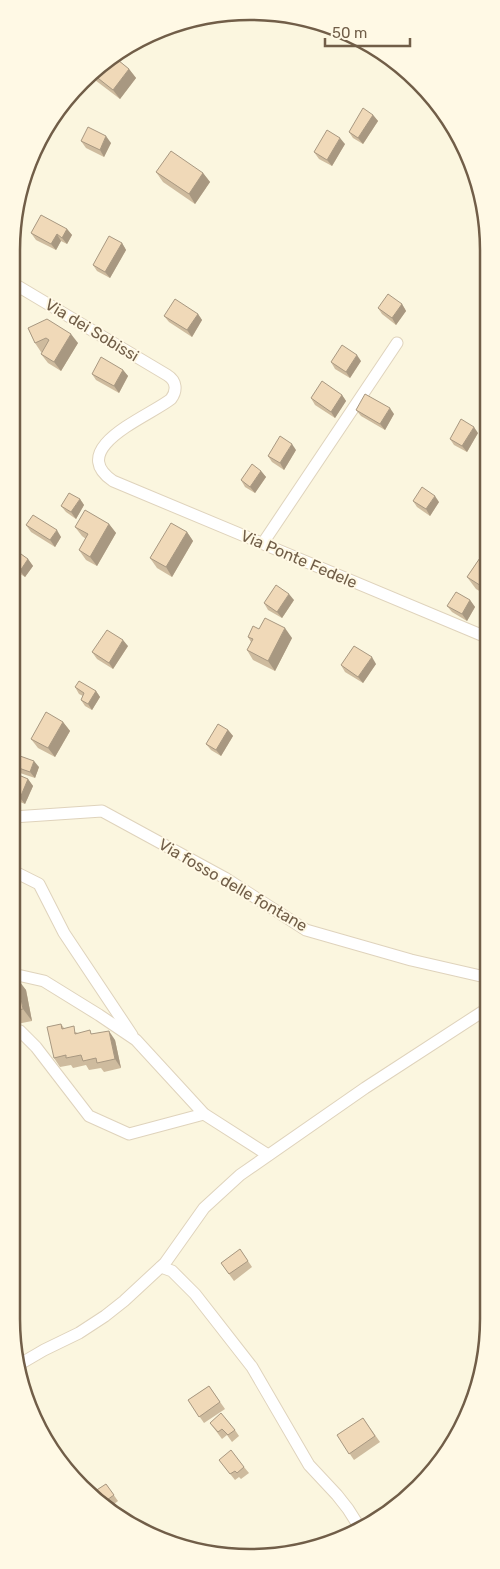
<svg xmlns="http://www.w3.org/2000/svg" width="500" height="1569" viewBox="0 0 500 1569" font-family="Rubik,sans-serif">
<style>
.lines{fill:none;stroke-linecap:round;stroke-linejoin:round}
.minor-casing{stroke:#dfd3bc;stroke-width:13}
.minor{stroke:#fff;stroke-width:11}
.wall{fill:#cebb9e}
.shaded-wall{fill:#a89881}
.building{fill:#f0d9b8;stroke:#a89881}
.labels{text-anchor:middle;dominant-baseline:central;stroke-width:4;stroke-linejoin:round;paint-order:stroke}
.street-label{font-size:16px;fill:#715e48;stroke:#fff9e5}
.rim{fill:none;stroke:#715e48;stroke-width:2.5}
</style>
<rect width="100%" height="100%" fill="#fbf6df"/>
<g class="lines">
<g class="minor-casing">
<g id="minor">
<path d="M16,285L167,375C177,381 177,391 171,399C150,416 65,448 113,481L486,637"/>
<polyline points="263,543 397,343"/>
<polyline points="13,817 102,811 225,878 306,930 411,960 485,977"/>
<polyline points="13,871 39,884 64,933 132,1035"/>
<polyline points="13,974 44,981 99,1015 136,1040 204,1114 268,1155"/>
<polyline points="12,1028 20,1031 36,1047 89,1116 129,1134 204,1114"/>
<polyline points="161,1267 172,1271 195,1294 252,1367 309,1465 337,1495 348,1509 360,1528"/>
<polyline points="20,1364 44,1350 79,1333 105,1316 124,1301 165,1263 204,1208 240,1175 365,1088 485,1010"/>
</g>
</g>
<use href="#minor" class="minor"/>
</g>
<g class="wall">
<polygon points="113,56 129,69 136,78 120,99 95,80 92,77"/>
<polygon points="373,115 378,121 363,144 353,138 349,132"/>
<polygon points="81,141 111,143 104,157 86,148"/>
<polygon points="345,144 332,166 319,159 314,152"/>
<polygon points="156,172 203,173 210,182 195,204 163,182"/>
<polygon points="67,229 72,235 67,244 61,241 56,250 36,240 31,233"/>
<polygon points="122,243 126,250 110,278 97,271 93,265"/>
<polygon points="402,304 406,311 396,325 382,314 378,308"/>
<polygon points="198,314 202,320 192,337 169,322 164,316"/>
<polygon points="28,328 78,343 61,371 48,363 41,354 42,352 41,352 35,343"/>
<polygon points="361,361 350,378 335,369 331,362"/>
<polygon points="123,370 128,376 119,393 96,380 92,374"/>
<polygon points="342,395 346,401 335,418 315,405 311,398"/>
<polygon points="356,410 394,414 385,430 361,416"/>
<polygon points="478,433 467,452 454,445 450,439"/>
<polygon points="296,450 284,470 272,462 268,456"/>
<polygon points="261,471 266,477 255,493 245,487 241,480"/>
<polygon points="80,499 84,505 76,519 66,512 61,506"/>
<polygon points="413,501 439,502 430,516 417,507"/>
<polygon points="109,524 116,533 97,566 86,560 79,550 86,539 82,536 75,527"/>
<polygon points="26,525 61,537 55,547 31,532"/>
<polygon points="187,532 193,541 172,577 157,568 150,558"/>
<polygon points="14,549 28,559 33,566 25,577 14,570"/>
<polygon points="486,549 486,595 476,589 467,577"/>
<polygon points="294,600 282,618 268,610 264,603"/>
<polygon points="470,600 475,607 467,621 452,612 447,606"/>
<polygon points="259,629 292,638 275,671 253,660 247,650 251,642 248,637"/>
<polygon points="128,646 113,669 97,659 92,652"/>
<polygon points="376,664 363,683 345,672 341,665"/>
<polygon points="75,687 96,691 100,697 92,710 85,706 81,700 83,696 79,694"/>
<polygon points="63,722 70,731 55,757 38,748 31,739"/>
<polygon points="228,730 233,736 221,756 211,750 206,744"/>
<polygon points="16,767 39,767 35,778 20,773"/>
<polygon points="14,773 28,779 33,786 25,804 13,799"/>
<polygon points="13,978 26,990 32,1021 17,1024 14,1019 12,1020"/>
<polygon points="61,1024 64,1028 78,1033 93,1034 115,1040 121,1068 104,1072 101,1068 89,1070 86,1065 73,1068 71,1065 60,1067 54,1058"/>
<polygon points="240,1249 252,1267 234,1281 221,1263"/>
<polygon points="209,1386 225,1409 204,1423 188,1400"/>
<polygon points="363,1418 380,1442 354,1460 337,1435"/>
<polygon points="210,1423 235,1430 239,1436 232,1442 227,1435 222,1439"/>
<polygon points="219,1460 244,1467 249,1473 241,1479 239,1477 235,1480"/>
<polygon points="106,1484 118,1501 110,1507 92,1493"/>
</g>
<g class="shaded-wall">
<polygon points="129,69 136,78 120,99 113,90"/>
<polygon points="373,115 378,121 363,144 358,138"/>
<polygon points="106,136 111,143 104,157 100,150"/>
<polygon points="340,138 345,144 332,166 327,160"/>
<polygon points="203,173 210,182 195,204 189,194"/>
<polygon points="67,229 72,235 67,244 62,238"/>
<polygon points="57,234 61,241 56,250 51,244"/>
<polygon points="122,243 126,250 110,278 105,272"/>
<polygon points="402,304 406,311 396,325 392,318"/>
<polygon points="198,314 202,320 192,337 187,330"/>
<polygon points="71,334 78,343 61,371 54,362"/>
<polygon points="357,355 361,361 350,378 346,372"/>
<polygon points="123,370 128,376 119,393 114,386"/>
<polygon points="342,395 346,401 335,418 331,412"/>
<polygon points="390,408 394,414 385,430 380,424"/>
<polygon points="474,427 478,433 467,452 462,446"/>
<polygon points="292,444 296,450 284,470 280,463"/>
<polygon points="261,471 266,477 255,493 250,487"/>
<polygon points="435,496 439,502 430,516 426,509"/>
<polygon points="80,499 84,505 76,519 71,512"/>
<polygon points="109,524 116,533 97,566 90,557"/>
<polygon points="57,530 61,537 55,547 50,540"/>
<polygon points="187,532 193,541 172,577 166,567"/>
<polygon points="28,559 33,566 25,577 20,571"/>
<polygon points="289,594 294,600 282,618 277,612"/>
<polygon points="470,600 475,607 467,621 462,614"/>
<polygon points="285,628 292,638 275,671 268,661"/>
<polygon points="123,640 128,646 113,669 109,663"/>
<polygon points="372,657 376,664 363,683 358,677"/>
<polygon points="96,691 100,697 92,710 88,704"/>
<polygon points="63,722 70,731 55,757 48,748"/>
<polygon points="228,730 233,736 221,756 216,750"/>
<polygon points="34,761 39,767 35,778 30,772"/>
<polygon points="28,779 33,786 25,804 20,798"/>
<polygon points="17,978 26,990 32,1021 23,1009"/>
<polygon points="109,1031 115,1040 121,1068 115,1059"/>
</g>
<g class="building">
<polygon points="113,56 129,69 113,90 94,75"/>
<polygon points="363,108 373,115 358,138 349,132"/>
<polygon points="88,127 106,136 100,150 81,141"/>
<polygon points="327,130 340,138 327,160 314,152"/>
<polygon points="171,151 203,173 189,194 156,172"/>
<polygon points="485,212 487,218 482,216"/>
<polygon points="41,215 67,229 62,238 57,234 51,244 31,233"/>
<polygon points="109,236 122,243 105,272 93,265"/>
<polygon points="388,294 402,304 392,318 378,308"/>
<polygon points="175,299 198,314 187,330 164,316"/>
<polygon points="47,319 71,334 54,362 41,354 49,340 46,338 35,343 28,328"/>
<polygon points="342,345 357,355 346,372 331,362"/>
<polygon points="101,357 123,370 114,386 92,374"/>
<polygon points="322,381 342,395 331,412 311,398"/>
<polygon points="365,394 390,408 380,424 356,410"/>
<polygon points="461,419 474,427 462,446 450,439"/>
<polygon points="280,436 292,444 280,463 268,456"/>
<polygon points="252,464 261,471 250,487 241,480"/>
<polygon points="422,487 435,496 426,509 413,501"/>
<polygon points="69,493 80,499 71,512 61,506"/>
<polygon points="85,510 109,524 90,557 79,550 88,534 75,527"/>
<polygon points="33,515 57,530 50,540 26,525"/>
<polygon points="171,523 187,532 166,567 150,558"/>
<polygon points="14,549 28,559 20,571 14,567"/>
<polygon points="486,549 486,589 467,577"/>
<polygon points="276,585 289,594 277,612 264,603"/>
<polygon points="456,592 470,600 462,614 447,606"/>
<polygon points="265,618 285,628 268,661 247,650 253,639 248,637 253,626 259,629"/>
<polygon points="107,630 123,640 109,663 92,652"/>
<polygon points="354,646 372,657 358,677 341,665"/>
<polygon points="79,681 96,691 88,704 81,700 84,693 75,687"/>
<polygon points="46,712 63,722 48,748 31,739"/>
<polygon points="218,724 228,730 216,750 206,744"/>
<polygon points="20,756 34,761 30,772 16,767"/>
<polygon points="14,773 28,779 20,798 13,795"/>
<polygon points="17,978 23,1009 13,1011 13,979"/>
<polygon points="61,1024 62,1029 74,1026 75,1034 90,1030 91,1034 109,1031 115,1059 97,1063 96,1058 83,1061 81,1055 66,1058 66,1055 54,1058 47,1027"/>
<polygon points="240,1249 248,1261 229,1274 221,1263"/>
<polygon points="209,1386 220,1402 199,1417 188,1400"/>
<polygon points="221,1413 235,1430 228,1435 222,1429 218,1432 210,1423"/>
<polygon points="363,1418 375,1436 349,1454 337,1435"/>
<polygon points="231,1450 244,1467 237,1473 235,1471 230,1474 219,1460"/>
<polygon points="106,1484 114,1495 104,1502 92,1493"/>
</g>
<g class="labels">
<g class="street-label">
<text transform="translate(92 330) rotate(31)">Via dei Sobissi</text>
<text transform="translate(299 559) rotate(23)">Via Ponte Fedele</text>
<text transform="translate(233 885) rotate(30)">Via fosso delle fontane</text>
</g>
</g>
<path d="M0 0H500V1569H0ZM250 20H250A230 230 0 0 1 480 250V1319A230 230 0 0 1 250 1549H250A230 230 0 0 1 20 1319V250A230 230 0 0 1 250 20Z" fill="#fff9e5" fill-rule="evenodd"/>
<path class="rim" d="M250 20H250A230 230 0 0 1 480 250V1319A230 230 0 0 1 250 1549H250A230 230 0 0 1 20 1319V250A230 230 0 0 1 250 20Z"/>
<path d="M325 38v8h85v-8" fill="none" stroke="#715e48" stroke-width="2.5"/>
<text x="332" y="38" font-size="15" fill="#715e48" stroke="#fff9e5" stroke-width="4" paint-order="stroke">50 m</text>
</svg>
